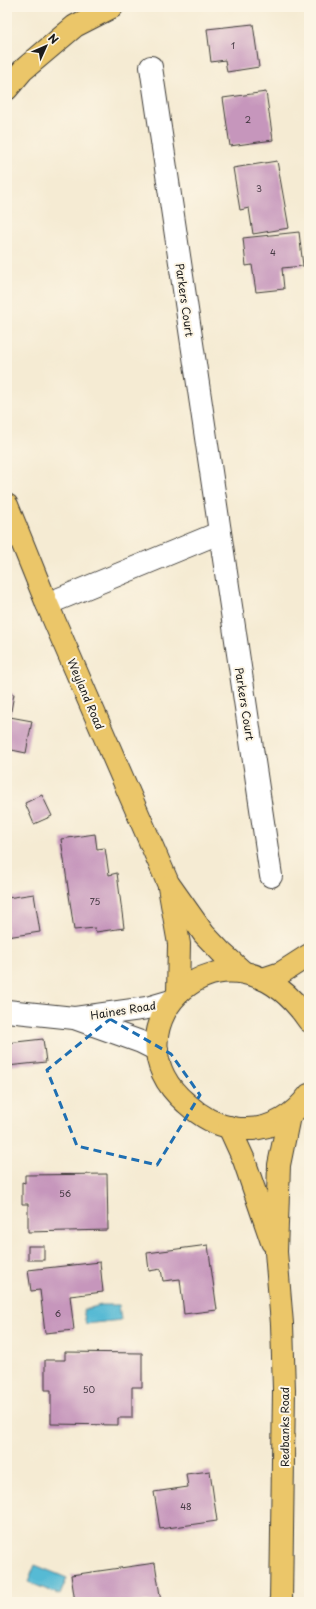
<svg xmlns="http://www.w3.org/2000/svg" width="316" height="1609" viewBox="0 0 316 1609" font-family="'Playpen Sans',sans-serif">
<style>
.water{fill:#56bad4;stroke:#396b78}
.building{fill:#c696bc}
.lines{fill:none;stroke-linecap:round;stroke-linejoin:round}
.minor-casing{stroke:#3d3b37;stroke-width:24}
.major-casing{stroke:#3d3b37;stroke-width:24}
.highway-casing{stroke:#3d3b37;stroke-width:24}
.minor{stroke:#fff;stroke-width:22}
.major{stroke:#ebc669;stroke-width:22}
.highway{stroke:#ebc669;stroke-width:22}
.marked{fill:none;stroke:#1f6fb2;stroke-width:3;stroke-dasharray:8 5;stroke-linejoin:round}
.labels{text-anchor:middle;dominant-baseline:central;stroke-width:4;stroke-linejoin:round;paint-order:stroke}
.number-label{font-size:9px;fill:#463a44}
.street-label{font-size:11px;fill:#1c1c1c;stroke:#fcf5e5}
</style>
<rect width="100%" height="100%" fill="#fcf5e5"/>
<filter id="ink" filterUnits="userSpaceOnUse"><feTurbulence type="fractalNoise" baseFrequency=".025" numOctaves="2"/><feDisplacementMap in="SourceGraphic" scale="8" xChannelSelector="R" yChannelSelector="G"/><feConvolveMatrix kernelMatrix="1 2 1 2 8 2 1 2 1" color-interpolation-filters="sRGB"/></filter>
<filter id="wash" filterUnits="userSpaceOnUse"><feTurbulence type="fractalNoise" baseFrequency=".012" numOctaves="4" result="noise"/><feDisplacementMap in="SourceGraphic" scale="16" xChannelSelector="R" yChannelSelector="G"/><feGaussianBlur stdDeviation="0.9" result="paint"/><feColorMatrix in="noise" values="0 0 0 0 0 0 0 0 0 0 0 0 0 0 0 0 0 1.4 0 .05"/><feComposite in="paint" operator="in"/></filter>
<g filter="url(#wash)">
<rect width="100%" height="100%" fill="#f5ebd3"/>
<g class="water">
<polygon points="101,1305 119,1305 121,1320 86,1324 83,1310"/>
<polygon points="35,1565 67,1578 60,1595 28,1582"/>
</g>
<g id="blocks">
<g class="building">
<polygon points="253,24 259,67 227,72 225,60 211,62 207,29"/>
<polygon points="266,92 273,140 230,146 223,98"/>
<polygon points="277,161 289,228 253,234 249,208 240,210 233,168"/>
<polygon points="299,232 303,266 282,268 284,289 256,292 252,265 246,266 243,238"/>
<polygon points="7,693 14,694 10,717 32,721 26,753 7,749"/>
<polygon points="42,795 52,816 34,824 25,803"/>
<polygon points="95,834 97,849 105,848 109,875 117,873 124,928 96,932 95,928 74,930 61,839"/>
<polygon points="34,894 40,932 7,937 7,898"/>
<polygon points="43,1039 46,1062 7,1066 7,1043"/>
<polygon points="107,1174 108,1230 28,1232 28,1204 22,1204 22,1182 25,1183 25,1175"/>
<polygon points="208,1245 217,1310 184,1314 180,1279 163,1281 161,1269 149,1271 147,1253"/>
<rect x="28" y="1246" width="16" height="14"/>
<polygon points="100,1262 103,1292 70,1296 74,1330 45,1333 40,1290 31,1291 28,1270"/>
<polygon points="65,1352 142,1353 142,1387 132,1387 132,1418 118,1418 118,1425 51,1424 51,1390 45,1390 45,1360 65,1360"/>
<polygon points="210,1471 217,1521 160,1529 154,1492 188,1487 186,1474"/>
<polygon points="155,1563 161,1602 75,1602 71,1575"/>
</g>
</g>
</g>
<g filter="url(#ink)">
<use href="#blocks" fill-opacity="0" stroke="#3d3b37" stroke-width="1"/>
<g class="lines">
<g class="minor-casing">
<g id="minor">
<polyline points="151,67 271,876"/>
<polyline points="47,604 219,533"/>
<polyline points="7,1011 74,1018 141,1042 157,1050"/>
<polyline points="75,1018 147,1008 171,1001"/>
</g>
</g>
<g class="major-casing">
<g id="major">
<polyline points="7,505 47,604 168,883 204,934 222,953 243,972"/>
<polyline points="169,887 179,944 178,993"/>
<polyline points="263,979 281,973 309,955"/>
<path d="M309,1021C227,901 98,1028 186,1103C199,1115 215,1125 233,1128C265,1133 290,1120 309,1095"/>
<polyline points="229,1127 244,1160 272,1242"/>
<polyline points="281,1602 284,1390 282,1324 276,1252 279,1165 289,1116"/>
</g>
</g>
<g class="highway-casing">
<polyline id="highway" points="7,89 23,70 75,26 112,7"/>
</g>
<use href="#minor" class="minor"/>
<use href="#major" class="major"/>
<use href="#highway" class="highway"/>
</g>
</g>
<path class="marked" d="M110,1019L171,1054L200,1095L157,1165L77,1146L47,1070Z"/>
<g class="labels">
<g class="number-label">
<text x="233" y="45">1</text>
<text x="248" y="119">2</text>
<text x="259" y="188">3</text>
<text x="273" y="252">4</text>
<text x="95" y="901">75</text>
<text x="65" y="1193">56</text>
<text x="58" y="1313">6</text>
<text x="89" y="1389">50</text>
<text x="186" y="1506">48</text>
</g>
<g class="street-label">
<text transform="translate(185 300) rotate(82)">Parkers Court</text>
<text transform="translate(86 694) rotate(67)">Weyland Road</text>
<text transform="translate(245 704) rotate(81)">Parkers Court</text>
<text transform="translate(123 1010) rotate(-9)">Haines Road</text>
<text transform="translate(284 1427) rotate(-90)">Redbanks Road</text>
</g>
</g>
<rect width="316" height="1609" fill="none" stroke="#fcf5e5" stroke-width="24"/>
<g transform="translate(46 46) rotate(45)" stroke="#fcf5e5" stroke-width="3" paint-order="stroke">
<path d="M0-3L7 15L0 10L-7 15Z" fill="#1c1c1c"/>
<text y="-6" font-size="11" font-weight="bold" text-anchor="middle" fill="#1c1c1c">N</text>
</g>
</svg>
